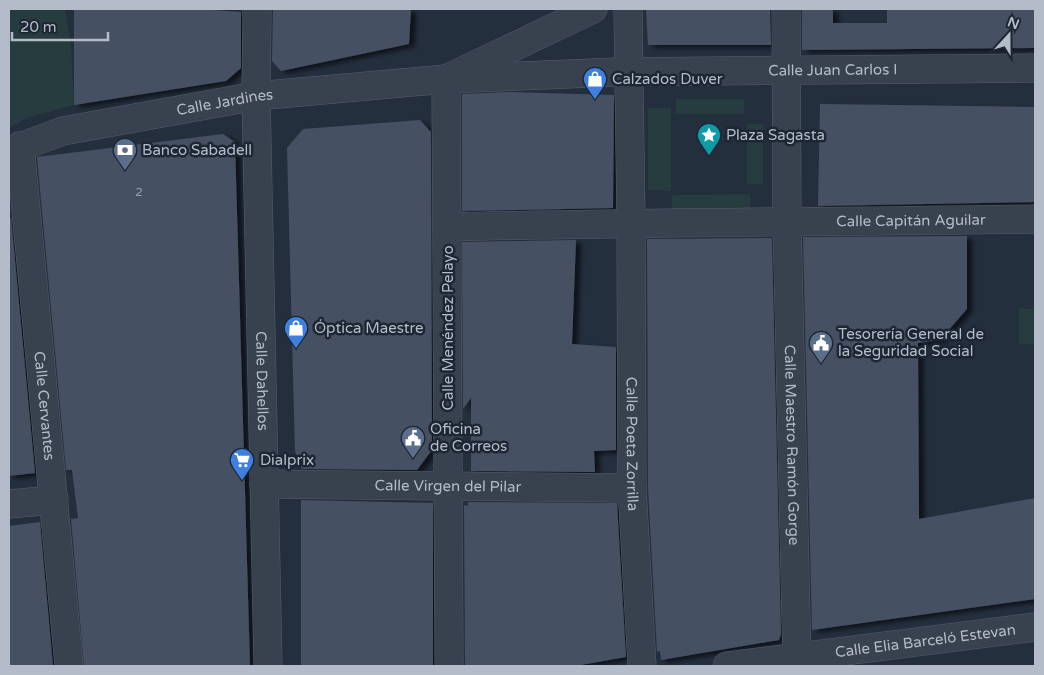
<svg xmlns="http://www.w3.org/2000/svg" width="1044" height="675" viewBox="0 0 1044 675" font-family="'Varela Round',sans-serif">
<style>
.green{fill:#263c3f}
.building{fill:#455162;filter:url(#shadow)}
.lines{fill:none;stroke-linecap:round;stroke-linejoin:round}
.minor-casing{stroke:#565f6c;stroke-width:29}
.minor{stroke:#38414e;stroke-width:28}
.labels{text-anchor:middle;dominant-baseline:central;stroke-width:5;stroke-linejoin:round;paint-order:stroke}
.number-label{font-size:12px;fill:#98a1af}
.street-label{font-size:15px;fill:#b4bcc9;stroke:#1d2633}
.poi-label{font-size:15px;fill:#b4bcc9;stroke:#1d2633;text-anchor:start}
</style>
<defs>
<filter id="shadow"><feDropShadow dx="5.5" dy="3" stdDeviation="2.5" flood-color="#0009"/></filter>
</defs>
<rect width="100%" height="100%" fill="#242f3e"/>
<g class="green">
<polygon points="9,9 65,9 71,45 74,105 29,117 9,128"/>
<rect x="676" y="99" width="68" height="15"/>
<polygon points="648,108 671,108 671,191 648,190"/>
<rect x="747" y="124" width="16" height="60"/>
<polygon points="750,194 750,210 672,211 672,195"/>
<polygon points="1019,308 1035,309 1035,344 1019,344"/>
</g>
<g class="building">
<polygon points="74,9 198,9 241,12 241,68 226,81 74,105"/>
<polygon points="273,9 411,9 409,44 281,71 272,61"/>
<polygon points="646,9 770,9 771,45 648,45"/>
<polygon points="802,9 833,9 833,23 887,23 887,9 1035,9 1035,48 802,50"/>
<polygon points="508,92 614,95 613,208 462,211 462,94"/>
<polygon points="820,104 1035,107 1035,202 818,206"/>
<polygon points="420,120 431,132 432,450 417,470 302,469 295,451 287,148 303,129"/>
<polygon points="223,134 235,142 250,666 84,666 71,519 78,518 72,470 66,470 37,157"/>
<polygon points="9,218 11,218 35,473 9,476"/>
<polygon points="967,236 967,309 940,340 918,343 919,519 1035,498 1035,599 812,630 803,237"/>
<polygon points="772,238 781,634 779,640 661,660 660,651 657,652 648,488 647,239"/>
<polygon points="576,240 572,344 616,347 616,450 594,451 595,472 471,471 471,398 463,409 462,242"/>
<polygon points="301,500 433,503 433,666 301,666"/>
<polygon points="468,502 617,503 626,657 575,666 465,666 464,505 468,506"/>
<polygon points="40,522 53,666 9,666 9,526"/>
</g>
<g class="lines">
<g class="minor-casing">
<g id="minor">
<path id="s1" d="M257,9L256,96L268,666"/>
<path id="s2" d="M628,9L631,222L632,488L642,666"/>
<path id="s3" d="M786,9L787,223L797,666"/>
<path id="s4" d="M20,146L69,666"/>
<path id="s5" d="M9,151L63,131L256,96L446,79L593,9"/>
<path id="s6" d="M447,227C643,222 839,222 1035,219"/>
<path id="s7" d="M264,484L632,488"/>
<polyline points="9,504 54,500"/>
<path id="s8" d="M449,666L446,79L616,72L1035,68"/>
<path id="s9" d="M727,666L1035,627"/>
</g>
</g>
<use href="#minor" class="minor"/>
</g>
<defs>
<g id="shop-pin" transform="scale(1.25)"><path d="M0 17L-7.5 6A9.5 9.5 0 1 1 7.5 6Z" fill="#3f7fe0" stroke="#1d2633"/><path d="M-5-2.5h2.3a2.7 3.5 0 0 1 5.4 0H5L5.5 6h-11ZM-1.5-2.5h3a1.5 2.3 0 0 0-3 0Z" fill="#fff"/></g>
<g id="sight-pin" transform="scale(1.25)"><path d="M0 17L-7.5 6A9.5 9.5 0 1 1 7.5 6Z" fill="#0f9aa8" stroke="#1d2633"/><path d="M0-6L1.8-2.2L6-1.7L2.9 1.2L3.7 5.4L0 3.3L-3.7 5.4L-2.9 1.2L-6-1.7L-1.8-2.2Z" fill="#fff"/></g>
<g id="bank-pin" transform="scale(1.25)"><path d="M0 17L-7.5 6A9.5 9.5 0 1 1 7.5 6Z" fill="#5c6f8a" stroke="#1d2633"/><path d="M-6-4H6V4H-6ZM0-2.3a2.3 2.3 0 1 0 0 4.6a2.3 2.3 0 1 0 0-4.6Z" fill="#fff"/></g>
<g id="civic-pin" transform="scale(1.25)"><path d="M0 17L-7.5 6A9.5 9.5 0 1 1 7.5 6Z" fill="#5c6f8a" stroke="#1d2633"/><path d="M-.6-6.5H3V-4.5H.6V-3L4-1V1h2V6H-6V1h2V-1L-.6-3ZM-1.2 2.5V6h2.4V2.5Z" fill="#fff"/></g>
<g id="supermarket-pin" transform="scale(1.25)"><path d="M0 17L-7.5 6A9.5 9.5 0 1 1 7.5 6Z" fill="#3f7fe0" stroke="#1d2633"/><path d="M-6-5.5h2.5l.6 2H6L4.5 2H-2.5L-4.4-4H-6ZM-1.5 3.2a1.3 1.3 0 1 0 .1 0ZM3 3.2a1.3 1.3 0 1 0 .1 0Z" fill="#fff"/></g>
</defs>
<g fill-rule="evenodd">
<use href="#shop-pin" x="595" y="79"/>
<use href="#sight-pin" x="709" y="135"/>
<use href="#bank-pin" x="125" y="150"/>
<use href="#shop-pin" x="296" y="328"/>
<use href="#civic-pin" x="821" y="343"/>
<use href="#civic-pin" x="413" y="438"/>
<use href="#supermarket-pin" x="242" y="460"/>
</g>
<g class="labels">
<g class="number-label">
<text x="139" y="192">2</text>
</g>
<g class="street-label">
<text stroke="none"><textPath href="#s8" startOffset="974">Calle Juan Carlos I</textPath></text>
<text stroke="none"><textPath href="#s5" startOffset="222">Calle Jardines</textPath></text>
<text stroke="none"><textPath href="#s6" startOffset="464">Calle Capitán Aguilar</textPath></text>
<text transform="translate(448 328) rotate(-90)">Calle Menéndez Pelayo</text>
<text stroke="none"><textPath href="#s1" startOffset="372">Calle Dahellos</textPath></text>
<text stroke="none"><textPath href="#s4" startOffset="261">Calle Cervantes</textPath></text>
<text stroke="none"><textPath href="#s2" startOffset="435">Calle Poeta Zorrilla</textPath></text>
<text stroke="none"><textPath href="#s3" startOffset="436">Calle Maestro Ramón Gorge</textPath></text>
<text stroke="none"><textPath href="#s7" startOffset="184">Calle Virgen del Pilar</textPath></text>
<text stroke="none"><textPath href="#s9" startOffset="200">Calle Elia Barceló Estevan</textPath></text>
</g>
<g class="poi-label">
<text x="612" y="79">Calzados Duver</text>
<text x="726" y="135">Plaza Sagasta</text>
<text x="142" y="150">Banco Sabadell</text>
<text x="314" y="328">Óptica Maestre</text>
<text x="838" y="334">Tesorería General de<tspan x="838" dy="17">la Seguridad Social</tspan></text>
<text x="430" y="429">Oficina<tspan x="430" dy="17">de Correos</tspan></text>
<text x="260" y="460">Dialprix</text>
</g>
</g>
<rect width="1044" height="675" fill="none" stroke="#b4bcc9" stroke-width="20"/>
<g transform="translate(1009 35) rotate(21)" stroke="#1d2633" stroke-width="4" paint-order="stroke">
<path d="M0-4L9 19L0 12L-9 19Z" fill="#b4bcc9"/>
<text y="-8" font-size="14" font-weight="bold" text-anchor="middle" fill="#b4bcc9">N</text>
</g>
<path d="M12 32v8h96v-8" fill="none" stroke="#b4bcc9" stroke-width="2.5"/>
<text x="20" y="32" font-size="15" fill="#b4bcc9" stroke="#1d2633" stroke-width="4" paint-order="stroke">20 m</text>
</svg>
